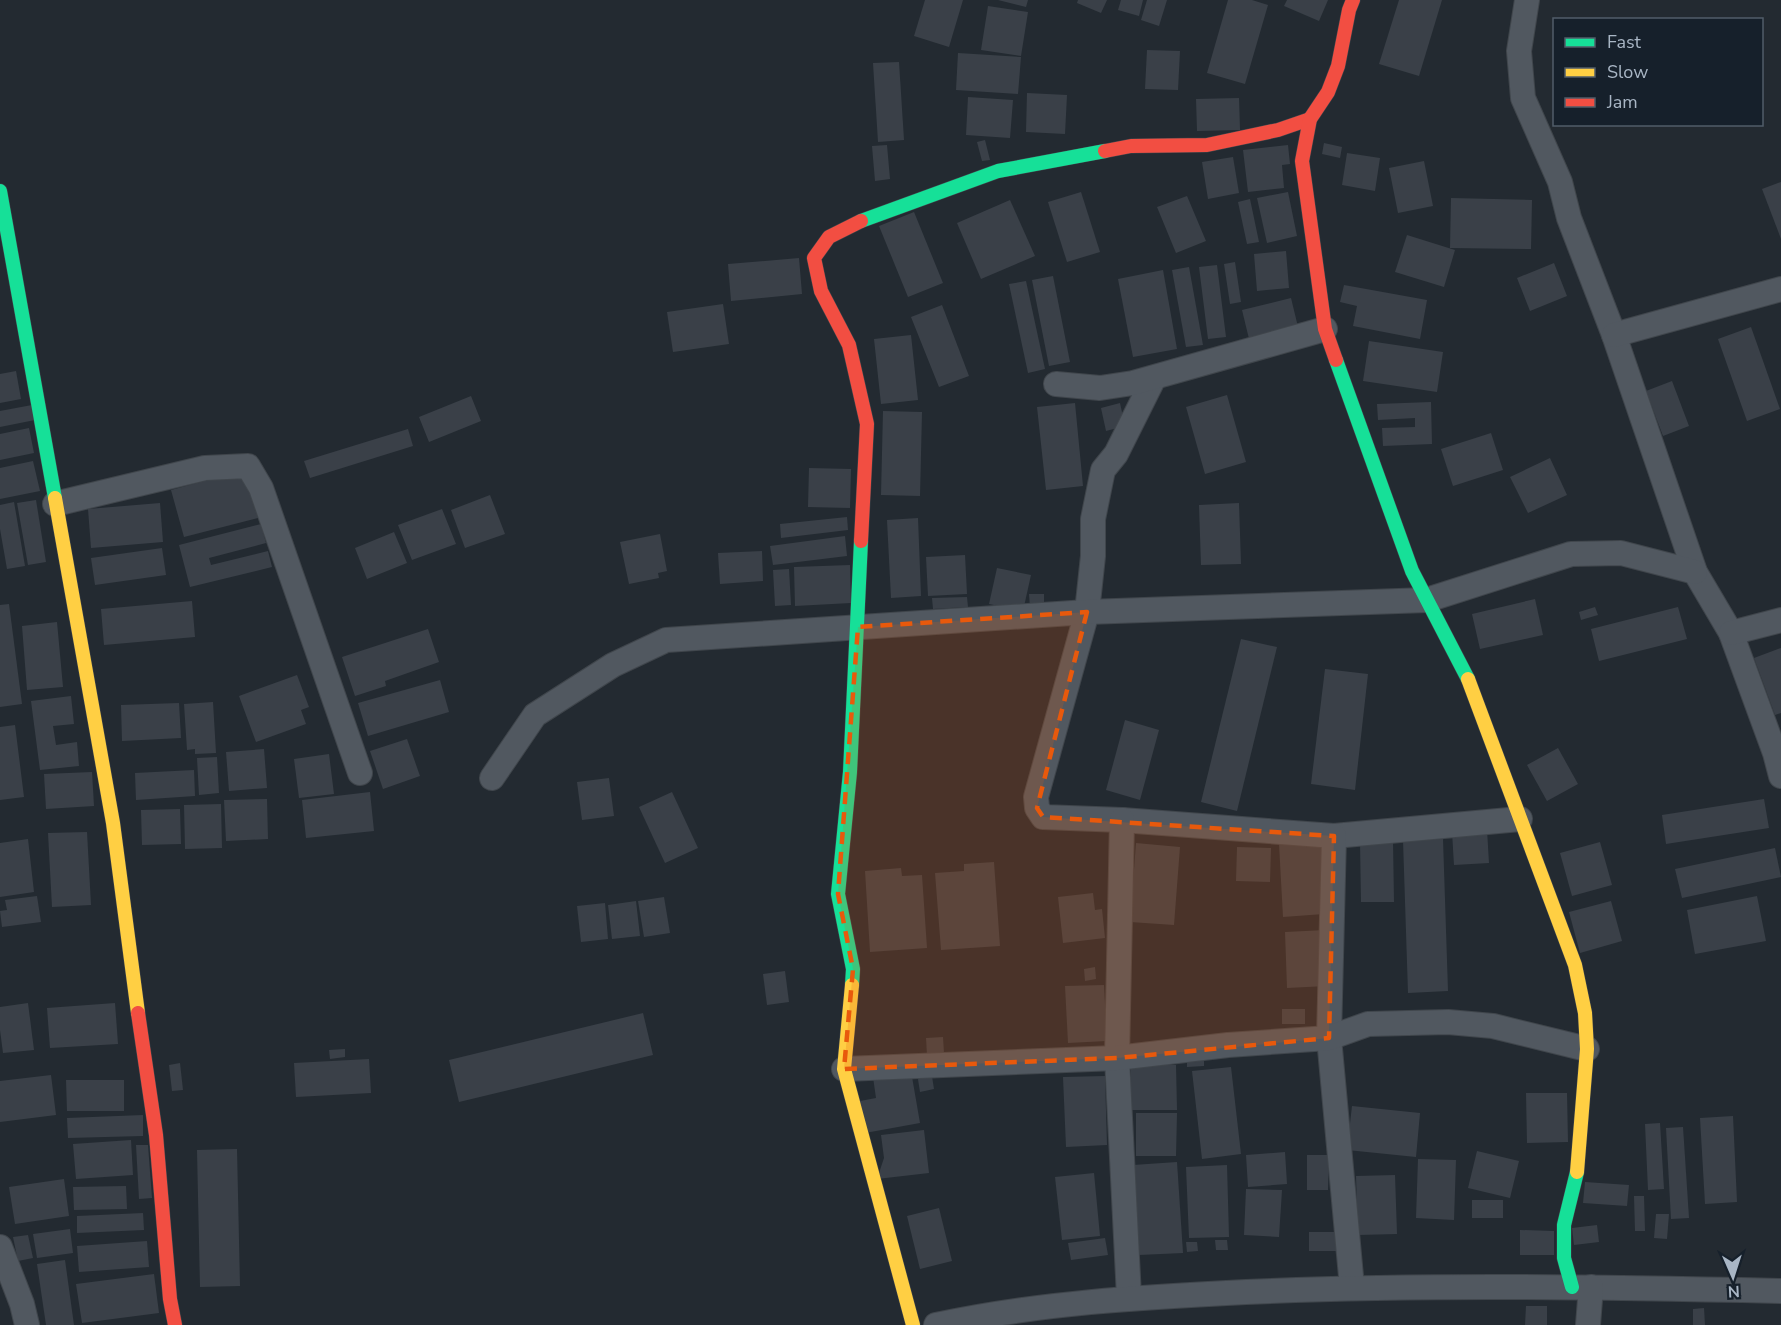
<svg xmlns="http://www.w3.org/2000/svg" width="1781" height="1325" viewBox="0 0 1781 1325" font-family="'Nunito Sans',sans-serif">
<style>
.building{fill:#3a4048}
.lines{fill:none;stroke-linecap:round;stroke-linejoin:round}
.street-casing{stroke:#40464c;stroke-width:26}
.fast-casing{stroke:#40464c;stroke-width:15}
.slow-casing{stroke:#40464c;stroke-width:15}
.jam-casing{stroke:#40464c;stroke-width:15}
.street{stroke:#515860;stroke-width:24}
.fast{stroke:#16e098;stroke-width:14}
.slow{stroke:#ffcf43;stroke-width:14}
.jam{stroke:#f24e42;stroke-width:14}
.marked{fill:#e8590c;fill-opacity:0.2;stroke:#e8590c;stroke-width:4.5;stroke-dasharray:12 8;stroke-linejoin:round}
</style>
<rect width="100%" height="100%" fill="#232a31"/>
<g class="building">
<polygon points="925,0 963,0 949,47 914,36"/>
<polygon points="998,0 1028,0 1026,7"/>
<polygon points="1078,0 1107,0 1101,13 1077,3"/>
<polygon points="1121,0 1143,0 1139,16 1118,10"/>
<polygon points="1147,0 1167,0 1159,26 1141,20"/>
<polygon points="1228,0 1252,0 1268,5 1245,84 1207,73"/>
<polygon points="1287,0 1328,0 1319,21 1284,6"/>
<polygon points="1399,0 1442,0 1419,76 1379,64"/>
<polygon points="988,6 1028,12 1021,56 981,50"/>
<polygon points="1147,50 1180,51 1178,90 1145,89"/>
<polygon points="958,53 1021,57 1018,94 956,90"/>
<polygon points="899,62 904,140 878,142 873,63"/>
<polygon points="1027,93 1067,95 1065,134 1026,132"/>
<polygon points="968,97 1013,100 1010,138 966,135"/>
<polygon points="1239,98 1240,130 1197,131 1196,99"/>
<polygon points="985,140 990,160 982,161 977,142"/>
<polygon points="1324,143 1342,147 1340,158 1322,154"/>
<polygon points="887,145 890,179 875,181 872,146"/>
<polygon points="1288,145 1290,164 1282,165 1284,188 1248,192 1243,150"/>
<polygon points="1347,153 1380,158 1375,191 1342,185"/>
<polygon points="1233,157 1239,193 1208,199 1202,162"/>
<polygon points="1424,161 1433,206 1398,213 1389,168"/>
<polygon points="1781,182 1781,239 1762,189"/>
<polygon points="1081,192 1100,252 1067,262 1048,202"/>
<polygon points="1288,192 1297,236 1267,243 1257,198"/>
<polygon points="1187,196 1206,241 1176,253 1157,207"/>
<polygon points="1451,198 1532,200 1531,249 1450,248"/>
<polygon points="1250,199 1259,242 1247,244 1238,202"/>
<polygon points="1010,200 1035,256 981,279 957,223"/>
<polygon points="914,212 943,283 908,297 879,226"/>
<polygon points="1407,235 1455,250 1444,287 1395,272"/>
<polygon points="1286,251 1289,288 1257,291 1254,254"/>
<polygon points="799,258 802,294 731,301 728,264"/>
<polygon points="1235,262 1241,302 1230,304 1224,264"/>
<polygon points="1554,263 1567,296 1530,311 1517,278"/>
<polygon points="1217,265 1226,337 1208,339 1199,267"/>
<polygon points="1189,267 1203,345 1186,347 1172,270"/>
<polygon points="1163,270 1177,349 1133,357 1118,279"/>
<polygon points="1053,276 1070,362 1049,366 1032,280"/>
<polygon points="1026,281 1045,369 1028,373 1009,284"/>
<polygon points="1344,285 1427,300 1420,339 1353,326 1357,306 1340,302"/>
<polygon points="1291,298 1299,331 1250,343 1242,310"/>
<polygon points="723,304 729,344 673,352 667,312"/>
<polygon points="942,305 969,376 939,387 911,317"/>
<polygon points="1751,327 1780,409 1747,421 1718,339"/>
<polygon points="911,335 918,400 881,404 874,339"/>
<polygon points="1369,341 1443,352 1437,392 1363,381"/>
<polygon points="16,371 21,399 0,403 0,374"/>
<polygon points="1672,381 1689,426 1663,436 1646,391"/>
<polygon points="1227,395 1246,462 1205,474 1186,407"/>
<polygon points="471,396 481,421 429,442 419,417"/>
<polygon points="1431,402 1432,444 1383,446 1382,428 1415,427 1415,418 1378,420 1377,404"/>
<polygon points="1075,403 1083,486 1046,490 1037,407"/>
<polygon points="1120,403 1125,426 1106,431 1101,408"/>
<polygon points="32,405 35,420 0,427 0,411"/>
<polygon points="883,411 922,412 920,496 881,495"/>
<polygon points="29,428 34,453 0,460 0,434"/>
<polygon points="408,429 413,446 310,478 304,461"/>
<polygon points="1491,433 1503,470 1453,486 1441,449"/>
<polygon points="1550,458 1567,495 1528,513 1510,477"/>
<polygon points="33,461 40,491 0,499 0,468"/>
<polygon points="809,468 851,469 850,508 808,507"/>
<polygon points="245,470 258,518 184,537 171,490"/>
<polygon points="490,495 505,534 465,548 451,510"/>
<polygon points="36,500 46,562 28,565 17,503"/>
<polygon points="14,502 25,566 7,569 0,529 0,505"/>
<polygon points="160,503 163,542 91,548 88,509"/>
<polygon points="1239,503 1241,564 1201,565 1199,505"/>
<polygon points="442,509 456,544 412,560 398,525"/>
<polygon points="847,517 848,530 781,538 780,524"/>
<polygon points="918,518 921,596 891,598 887,520"/>
<polygon points="261,524 266,543 209,558 211,565 268,551 272,567 190,587 179,545"/>
<polygon points="394,532 407,563 367,579 355,548"/>
<polygon points="660,534 667,571 658,573 659,578 629,584 620,542"/>
<polygon points="845,536 847,556 773,565 770,546"/>
<polygon points="162,548 166,575 95,585 91,558"/>
<polygon points="762,551 763,581 720,584 718,553"/>
<polygon points="965,555 967,594 928,596 926,557"/>
<polygon points="850,565 851,603 795,606 794,567"/>
<polygon points="997,568 1031,575 1023,611 989,604"/>
<polygon points="789,569 791,605 775,606 773,570"/>
<polygon points="1029,594 1044,594 1044,608 1030,608"/>
<polygon points="967,597 968,607 933,609 932,598"/>
<polygon points="1535,599 1543,635 1480,649 1472,614"/>
<polygon points="192,601 195,637 104,645 101,609"/>
<polygon points="9,604 22,704 0,707 0,605"/>
<polygon points="1595,607 1598,615 1581,620 1579,612"/>
<polygon points="1678,607 1687,639 1599,661 1591,629"/>
<polygon points="57,622 63,687 27,690 22,626"/>
<polygon points="428,629 439,662 385,681 386,686 355,696 342,657"/>
<polygon points="1241,639 1277,647 1237,811 1201,802"/>
<polygon points="1781,648 1781,713 1775,715 1754,658"/>
<polygon points="1325,669 1368,674 1355,790 1311,784"/>
<polygon points="297,675 309,707 301,710 306,724 256,742 239,696"/>
<polygon points="440,680 449,712 368,736 358,703"/>
<polygon points="71,696 74,724 53,726 56,745 77,742 79,766 40,770 31,701"/>
<polygon points="213,702 216,753 195,754 195,749 187,750 184,704"/>
<polygon points="179,703 181,738 122,741 121,705"/>
<polygon points="1125,720 1159,730 1140,800 1106,790"/>
<polygon points="15,725 24,797 0,800 0,727"/>
<polygon points="407,739 420,776 383,789 370,751"/>
<polygon points="1558,748 1578,784 1547,801 1527,765"/>
<polygon points="264,749 267,788 229,791 226,752"/>
<polygon points="329,754 334,794 299,798 294,759"/>
<polygon points="217,757 219,793 199,795 197,758"/>
<polygon points="194,770 195,796 136,800 135,773"/>
<polygon points="92,772 94,806 46,809 44,774"/>
<polygon points="609,778 614,816 582,820 577,782"/>
<polygon points="370,792 374,831 306,838 302,800"/>
<polygon points="672,792 698,848 665,863 639,807"/>
<polygon points="267,799 268,839 226,841 224,800"/>
<polygon points="1764,799 1769,828 1666,844 1662,815"/>
<polygon points="221,804 222,848 185,849 184,805"/>
<polygon points="180,809 181,844 142,845 141,810"/>
<polygon points="1487,830 1489,863 1454,865 1452,832"/>
<polygon points="87,832 91,905 52,907 48,833"/>
<polygon points="28,839 34,892 0,897 0,843"/>
<polygon points="1443,839 1448,991 1408,993 1403,840"/>
<polygon points="1328,841 1324,914 1283,917 1279,844"/>
<polygon points="1360,841 1393,841 1394,902 1361,902"/>
<polygon points="1600,842 1612,885 1572,896 1560,853"/>
<polygon points="1136,843 1180,847 1174,925 1130,922"/>
<polygon points="1237,847 1271,848 1270,882 1236,881"/>
<polygon points="1775,848 1781,877 1682,898 1675,869"/>
<polygon points="994,862 1000,946 941,950 935,873 964,871 964,864"/>
<polygon points="901,868 902,876 922,875 927,948 870,952 865,871"/>
<polygon points="1093,893 1095,910 1102,909 1105,938 1063,943 1058,897"/>
<polygon points="37,896 41,922 2,927 0,911 7,910 5,900"/>
<polygon points="1757,896 1766,941 1695,954 1687,910"/>
<polygon points="664,897 670,933 644,937 638,901"/>
<polygon points="636,901 640,936 612,939 608,905"/>
<polygon points="1611,901 1622,941 1580,953 1569,912"/>
<polygon points="605,903 608,939 581,942 577,906"/>
<polygon points="1325,930 1327,986 1287,988 1285,932"/>
<polygon points="1095,967 1096,979 1085,981 1084,969"/>
<polygon points="785,971 789,1002 767,1005 763,974"/>
<polygon points="1104,985 1107,1041 1068,1043 1065,986"/>
<polygon points="28,1003 34,1050 3,1053 0,1030 0,1007"/>
<polygon points="115,1003 118,1044 50,1048 47,1008"/>
<rect x="1282" y="1009" width="23" height="15"/>
<polygon points="643,1013 653,1055 459,1102 449,1060"/>
<polygon points="943,1037 944,1053 927,1055 926,1038"/>
<polygon points="345,1049 345,1057 330,1059 329,1050"/>
<polygon points="1187,1053 1204,1053 1204,1066 1187,1067"/>
<polygon points="369,1059 371,1093 296,1097 294,1063"/>
<polygon points="180,1063 183,1090 172,1091 169,1065"/>
<polygon points="1131,1065 1176,1065 1177,1110 1131,1110"/>
<polygon points="1231,1067 1241,1154 1202,1159 1192,1071"/>
<polygon points="931,1070 934,1089 920,1092 917,1073"/>
<polygon points="911,1071 920,1123 865,1133 860,1101 876,1098 873,1077"/>
<polygon points="51,1075 56,1115 0,1122 0,1081"/>
<polygon points="1105,1076 1107,1145 1066,1147 1063,1077"/>
<polygon points="66,1080 124,1080 124,1111 67,1111"/>
<polygon points="1526,1093 1567,1093 1568,1142 1527,1143"/>
<polygon points="1352,1106 1420,1113 1416,1157 1347,1150"/>
<polygon points="1136,1113 1177,1113 1176,1156 1136,1156"/>
<polygon points="143,1115 143,1136 68,1138 67,1118"/>
<polygon points="1733,1116 1737,1202 1705,1204 1700,1118"/>
<polygon points="1660,1123 1664,1189 1648,1190 1645,1124"/>
<polygon points="1683,1127 1689,1218 1671,1219 1666,1128"/>
<polygon points="924,1130 929,1173 877,1179 884,1158 881,1135"/>
<polygon points="131,1140 133,1175 76,1179 73,1144"/>
<polygon points="136,1145 148,1145 152,1198 139,1199"/>
<polygon points="237,1149 240,1286 200,1287 197,1150"/>
<polygon points="1477,1151 1519,1161 1510,1198 1468,1188"/>
<polygon points="1285,1152 1287,1184 1248,1187 1246,1155"/>
<polygon points="1307,1155 1329,1155 1328,1190 1307,1190"/>
<polygon points="1418,1159 1456,1160 1454,1220 1416,1218"/>
<polygon points="1177,1162 1183,1253 1139,1255 1133,1165"/>
<polygon points="1227,1165 1229,1237 1189,1238 1186,1167"/>
<polygon points="1094,1173 1100,1236 1062,1240 1055,1177"/>
<polygon points="1395,1175 1397,1234 1358,1235 1356,1176"/>
<polygon points="64,1179 69,1216 15,1224 9,1187"/>
<polygon points="1585,1182 1629,1185 1627,1206 1583,1203"/>
<polygon points="126,1186 127,1209 74,1210 73,1187"/>
<polygon points="1246,1189 1282,1190 1279,1237 1244,1235"/>
<polygon points="1634,1196 1644,1196 1645,1231 1635,1231"/>
<rect x="1472" y="1200" width="31" height="18"/>
<polygon points="939,1208 952,1261 920,1269 907,1216"/>
<polygon points="143,1213 144,1230 77,1233 77,1216"/>
<polygon points="1656,1214 1669,1214 1667,1239 1654,1238"/>
<polygon points="1597,1225 1599,1242 1574,1245 1572,1228"/>
<polygon points="70,1229 73,1253 37,1258 33,1234"/>
<polygon points="1520,1230 1554,1231 1554,1255 1520,1255"/>
<rect x="1309" y="1232" width="29" height="19"/>
<polygon points="28,1235 33,1258 18,1261 13,1237"/>
<polygon points="1105,1238 1108,1255 1071,1260 1068,1243"/>
<polygon points="1215,1240 1227,1240 1228,1250 1216,1250"/>
<polygon points="147,1241 149,1267 79,1272 77,1246"/>
<polygon points="1186,1242 1197,1242 1198,1251 1187,1252"/>
<polygon points="65,1260 74,1325 46,1325 37,1264"/>
<polygon points="154,1274 159,1313 82,1323 76,1284"/>
<polygon points="1526,1306 1547,1306 1547,1325 1525,1325"/>
<polygon points="1704,1308 1705,1325 1693,1325 1693,1309"/>
</g>
<g class="lines">
<g class="street-casing">
<g id="street">
<polyline points="1527,0 1519,51 1523,98 1560,182 1569,218 1614,335 1695,572 1731,633 1775,753 1781,776"/>
<polyline points="1614,335 1781,289"/>
<polyline points="1154,378 1116,454 1103,470 1093,519 1093,556 1087,612 1036,797 1037,808 1043,817 1122,820 1334,836 1520,819"/>
<polyline points="1056,384 1100,388 1133,383 1325,329"/>
<polyline points="55,504 205,468 248,466 261,488 360,773"/>
<polyline points="1731,633 1781,620"/>
<polyline points="492,778 535,715 613,665 666,640 1087,612 1427,600 1571,554 1621,553 1695,572"/>
<polyline points="1122,820 1117,1058 1129,1297"/>
<polyline points="1334,836 1329,1038 1352,1287"/>
<polyline points="844,1069 1117,1058 1228,1045 1329,1038 1368,1024 1448,1022 1493,1026 1587,1049"/>
<polyline points="0,1247 22,1304 27,1325"/>
<path d="M936,1325C1038,1303 1142,1297 1246,1292C1424,1284 1603,1287 1781,1291"/>
<polyline points="1588,1325 1591,1287"/>
</g>
</g>
<g class="fast-casing">
<g id="fast">
<polyline points="0,191 55,498"/>
<polyline points="861,221 998,171 1105,151"/>
<polyline points="1336,360 1412,571 1468,679"/>
<polyline points="852,985 853,969 838,894 850,772 861,541"/>
<polyline points="1572,1287 1564,1258 1564,1225 1577,1172"/>
</g>
</g>
<g class="slow-casing">
<g id="slow">
<polyline points="55,498 113,823 138,1013"/>
<polyline points="1468,679 1575,965 1585,1013 1587,1049 1577,1172"/>
<polyline points="852,985 844,1069 913,1325"/>
</g>
</g>
<g class="jam-casing">
<g id="jam">
<polyline points="1105,151 1131,146 1207,145 1278,130 1310,119"/>
<polyline points="1336,360 1325,329 1302,161 1310,119 1328,92 1338,66 1349,10 1353,0"/>
<polyline points="861,541 867,424 849,345 821,291 814,258 829,237 861,221"/>
<polyline points="138,1013 156,1135 170,1299 175,1325"/>
</g>
</g>
<use href="#street" class="street"/>
<use href="#fast" class="fast"/>
<use href="#slow" class="slow"/>
<use href="#jam" class="jam"/>
</g>
<path class="marked" d="M1087,612L1037,808L1043,817L1334,836L1329,1038L1117,1058L844,1069L853,969L838,894L858,627Z"/>
<rect x="1553" y="18" width="210" height="108" fill="#16202b" stroke="#515c69" stroke-width="1.5"/>
<rect x="1565" y="38" width="30" height="9" fill="#16e098" stroke="#515c69" stroke-width="1.5"/>
<text x="1607" y="48" font-size="18" fill="#a9b6c5">Fast</text>
<rect x="1565" y="68" width="30" height="9" fill="#ffcf43" stroke="#515c69" stroke-width="1.5"/>
<text x="1607" y="78" font-size="18" fill="#a9b6c5">Slow</text>
<rect x="1565" y="98" width="30" height="9" fill="#f24e42" stroke="#515c69" stroke-width="1.5"/>
<text x="1607" y="108" font-size="18" fill="#a9b6c5">Jam</text>
<g transform="translate(1733 1277) rotate(177)" stroke="#16202b" stroke-width="4.5" paint-order="stroke">
<path d="M0-4.5L10 22L0 15L-10 22Z" fill="#a9b6c5"/>
<text y="-9" font-size="16" font-weight="bold" text-anchor="middle" fill="#a9b6c5">N</text>
</g>
</svg>
